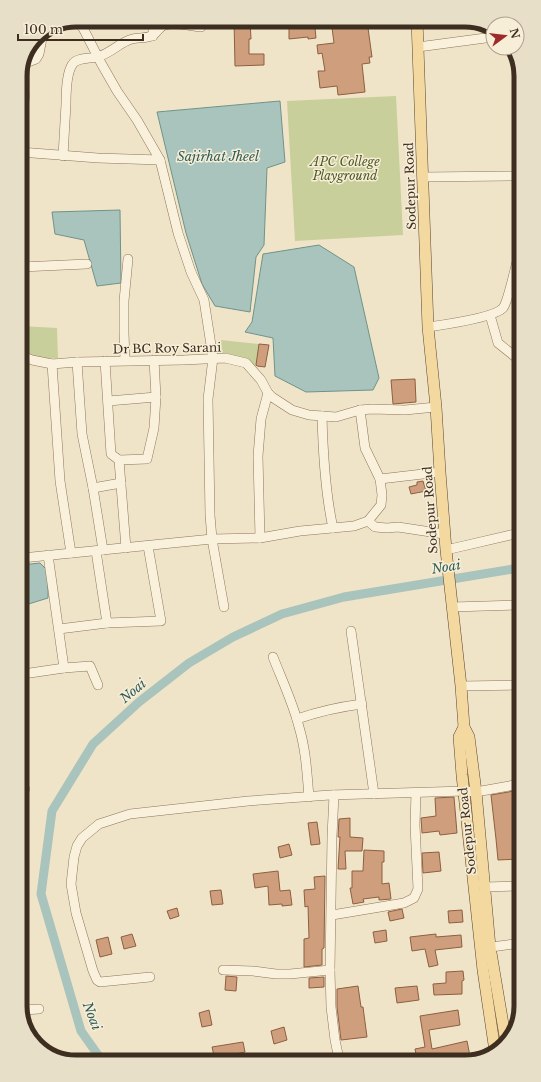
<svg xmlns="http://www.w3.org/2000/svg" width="541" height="1082" viewBox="0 0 541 1082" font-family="'Libre Baskerville',serif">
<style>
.green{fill:#c9cf9b}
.water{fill:#a9c4bc;stroke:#6f938a}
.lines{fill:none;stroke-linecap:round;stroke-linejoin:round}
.canal{stroke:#a9c4bc;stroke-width:9}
.building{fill:#cf9f7d;stroke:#8d5f41}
.minor-casing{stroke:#8d765c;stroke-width:10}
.major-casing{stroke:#5b4430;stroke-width:12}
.minor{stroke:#faf1dc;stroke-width:9}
.major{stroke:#f3d9a0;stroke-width:11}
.labels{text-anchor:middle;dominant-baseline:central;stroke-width:3;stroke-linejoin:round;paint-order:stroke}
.park-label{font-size:12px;font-style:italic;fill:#4d5a26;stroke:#f7eed8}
.street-label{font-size:12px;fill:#3d2e20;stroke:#f7eed8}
.water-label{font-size:13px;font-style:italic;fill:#2f5d5a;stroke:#f7eed8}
.rim{fill:none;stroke:#3d2e20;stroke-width:5}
</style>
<rect width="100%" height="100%" fill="#f0e4c8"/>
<g class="green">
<polygon points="396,96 403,235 295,241 287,101"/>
<path d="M21,326L57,328L58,358C41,360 37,357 22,351Z"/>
<polygon points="221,340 259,344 256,366 237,360 222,357"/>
</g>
<g class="water">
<polygon points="280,101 285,162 267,168 264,245 256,257 250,312 215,306 202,284 186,233 157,112"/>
<polygon points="120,210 121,283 97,286 84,240 55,234 52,212"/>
<polygon points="319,245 354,267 379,378 373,390 306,392 275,376 273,338 245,332 252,322 263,254"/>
<polygon points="40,563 48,571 48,598 22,606 22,565"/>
</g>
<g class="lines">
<polyline class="canal" points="103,1062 81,1031 41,894 52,811 93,744 139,702 189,663 233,637 282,614 344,597 519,568"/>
</g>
<g class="building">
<polygon points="234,20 250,20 251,39 249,39 249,54 264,54 264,65 235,66"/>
<polygon points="283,20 320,20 315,28 316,38 308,39 308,37 289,39 289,29"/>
<polygon points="331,20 374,20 374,28 368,28 372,57 369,57 370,63 362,64 365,92 338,95 337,86 320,88 318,71 325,71 322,53 318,54 317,45 334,43"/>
<polygon points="259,344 269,345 265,367 257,366 256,365"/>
<polygon points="415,379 416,402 393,404 391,380"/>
<polygon points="423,481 426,491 411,494 409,487 417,485 417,482"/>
<polygon points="520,790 520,835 519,835 520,859 498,860 496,839 491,795"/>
<polygon points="454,797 457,833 440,835 439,831 422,833 421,818 436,816 435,798"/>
<polygon points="350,818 350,837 363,838 362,851 345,851 346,869 338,869 340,837 338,837 339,819"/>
<polygon points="317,822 320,844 311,845 308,823"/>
<polygon points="289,844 292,855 280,858 278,847"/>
<polygon points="364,850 384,851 384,862 382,862 382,884 389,883 391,899 379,900 379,897 363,899 364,902 353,904 350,888 352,888 352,871 363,871"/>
<polygon points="439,852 441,871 423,873 422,853"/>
<polygon points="278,871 280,891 290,890 292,905 282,906 282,904 269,905 268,886 255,888 253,874"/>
<polygon points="325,876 324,948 322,949 322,965 304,967 304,939 309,938 308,906 305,907 304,890 315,889 314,877"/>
<polygon points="221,890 223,904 212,905 210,891"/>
<polygon points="177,908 179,916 170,919 167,911"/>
<polygon points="402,909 404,918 390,921 388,912"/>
<polygon points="462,910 463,922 449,923 448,911"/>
<polygon points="386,930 387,941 375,943 373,932"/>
<polygon points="132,934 136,946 124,949 121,937"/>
<polygon points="436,934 436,937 461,935 462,947 435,950 438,965 429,967 425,949 412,951 410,937"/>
<polygon points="108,937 112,954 100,957 96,940"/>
<polygon points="463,971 464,980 462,981 462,994 434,995 433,984 446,983 446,972"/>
<polygon points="226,976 237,977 236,991 225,990"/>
<polygon points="324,977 324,987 309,988 309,978"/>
<polygon points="358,986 361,1007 363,1007 367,1037 341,1040 337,1007 337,989"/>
<polygon points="417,986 419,1000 397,1003 395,988"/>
<polygon points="209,1010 212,1025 202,1027 199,1013"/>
<polygon points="458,1010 460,1025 429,1030 432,1049 467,1041 470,1056 461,1058 417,1059 415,1049 425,1047 420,1016"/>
<polygon points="284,1027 287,1040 274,1044 271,1031"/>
<polygon points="243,1042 245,1052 226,1056 226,1060 215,1060 212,1047"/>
</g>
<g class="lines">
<g class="minor-casing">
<g id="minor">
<polyline points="75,20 83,28 101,63 117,91 137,120 160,160 178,233 191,272 204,300 213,358 208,399 210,515 212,539 224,607"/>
<polyline points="153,36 153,20"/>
<polyline points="418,47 493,37"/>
<polyline points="20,144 25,92 25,66 28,62 36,59 39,54 43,33"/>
<polyline points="20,152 98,158 160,160"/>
<path d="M63,156C64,138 65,121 66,104C66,93 67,73 72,65C76,57 90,59 97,57C110,54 120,42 132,39C139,37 147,39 153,35C158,32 159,27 164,25C176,22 189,26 201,27"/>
<polyline points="423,177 517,176"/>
<polyline points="21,267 87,264"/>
<polyline points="490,315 498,343 518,359"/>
<path d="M428,327C442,325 494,318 503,308C508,302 515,268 518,258"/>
<polyline points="21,355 32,360 52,364 77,362 184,360 225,358 246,363 261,380 268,393 272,397 292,410 309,415 336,417 360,410 372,409 405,410 436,407"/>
<polyline points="125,360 124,333 124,301 128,259"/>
<polyline points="105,361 111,454 119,460 147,459 154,428 156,397 154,360"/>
<polyline points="77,362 82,434 93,488 103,550"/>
<polyline points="52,364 60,481 71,553"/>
<polyline points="268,393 261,419 258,456 260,538 300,531 354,526 368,521 381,505 382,495 380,479"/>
<polyline points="108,401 156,397"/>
<polyline points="360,410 365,448 380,479 440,472"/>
<path d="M322,416C323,453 325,492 333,528"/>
<polyline points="119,460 126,548"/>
<polyline points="93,488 121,483"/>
<polyline points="368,521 375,527 387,528 398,527 444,534"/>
<polyline points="446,550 519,533"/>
<polyline points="96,551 107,623"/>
<polyline points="48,555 64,668"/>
<polyline points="22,558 212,539 260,538"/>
<polyline points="452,607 519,605"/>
<polyline points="59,629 107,623 161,621 148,546"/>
<polyline points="351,631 374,794"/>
<path d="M273,657C282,680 293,703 299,727C306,750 307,774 309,797"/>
<polyline points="23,674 64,668 90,666 98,685"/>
<polyline points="461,686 520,685"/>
<path d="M297,719C320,711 338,707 362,704"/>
<polyline points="23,788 25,789"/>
<polyline points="334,795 332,836 330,970 331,1007 335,1040 339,1059"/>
<polyline points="485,887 520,886"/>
<polyline points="332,915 404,903 414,898 418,889 415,825 416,793"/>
<polyline points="484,948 521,943"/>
<polyline points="223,970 253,971 276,974 290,974 330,970"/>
<polyline points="150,977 100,982 97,980 93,971 76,913 71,884 74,857 77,846 82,838 99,824 130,814 248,801 330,795 465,791 476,792 520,784"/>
<polyline points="24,1010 39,1009"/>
</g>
</g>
<g class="major-casing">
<g id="major">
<polyline points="417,20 428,327 436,407 440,472 446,550 461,686 464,727 469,737 476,792 490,947 506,1042"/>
<polyline points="464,727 459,737 462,775 483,970 495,1051"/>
</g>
</g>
<use href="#minor" class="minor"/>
<use href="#major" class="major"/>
</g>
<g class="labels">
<g class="park-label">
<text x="345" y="161">APC College<tspan x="345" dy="14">Playground</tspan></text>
</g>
<g class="street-label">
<text transform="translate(410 186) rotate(-92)">Sodepur Road</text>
<text transform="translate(167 348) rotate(-1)">Dr BC Roy Sarani</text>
<text transform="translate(430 510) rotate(-94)">Sodepur Road</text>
<text transform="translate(467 831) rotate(-96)">Sodepur Road</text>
</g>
<g class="water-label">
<text x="218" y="156">Sajirhat Jheel</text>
<text transform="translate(446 567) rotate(-9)">Noai</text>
<text transform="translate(133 691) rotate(-40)">Noai</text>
<text transform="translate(92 1016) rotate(69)">Noai</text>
</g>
</g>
<path d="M0 0H541V1082H0ZM76 27H465A49 49 0 0 1 514 76V1006A49 49 0 0 1 465 1055H76A49 49 0 0 1 27 1006V76A49 49 0 0 1 76 27Z" fill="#e8dfc9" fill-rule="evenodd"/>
<path class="rim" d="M76 27H465A49 49 0 0 1 514 76V1006A49 49 0 0 1 465 1055H76A49 49 0 0 1 27 1006V76A49 49 0 0 1 76 27Z"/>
<g transform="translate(505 36) rotate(75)"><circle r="19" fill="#f7eed8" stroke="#ada18e"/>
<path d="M0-3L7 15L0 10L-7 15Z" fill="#9e2a2b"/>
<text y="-6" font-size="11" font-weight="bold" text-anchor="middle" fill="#3d2e20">N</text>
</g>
<path d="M18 34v6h125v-6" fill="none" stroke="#3d2e20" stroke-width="2"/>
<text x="24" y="34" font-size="12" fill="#3d2e20" stroke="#f7eed8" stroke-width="3" paint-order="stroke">100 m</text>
</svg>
